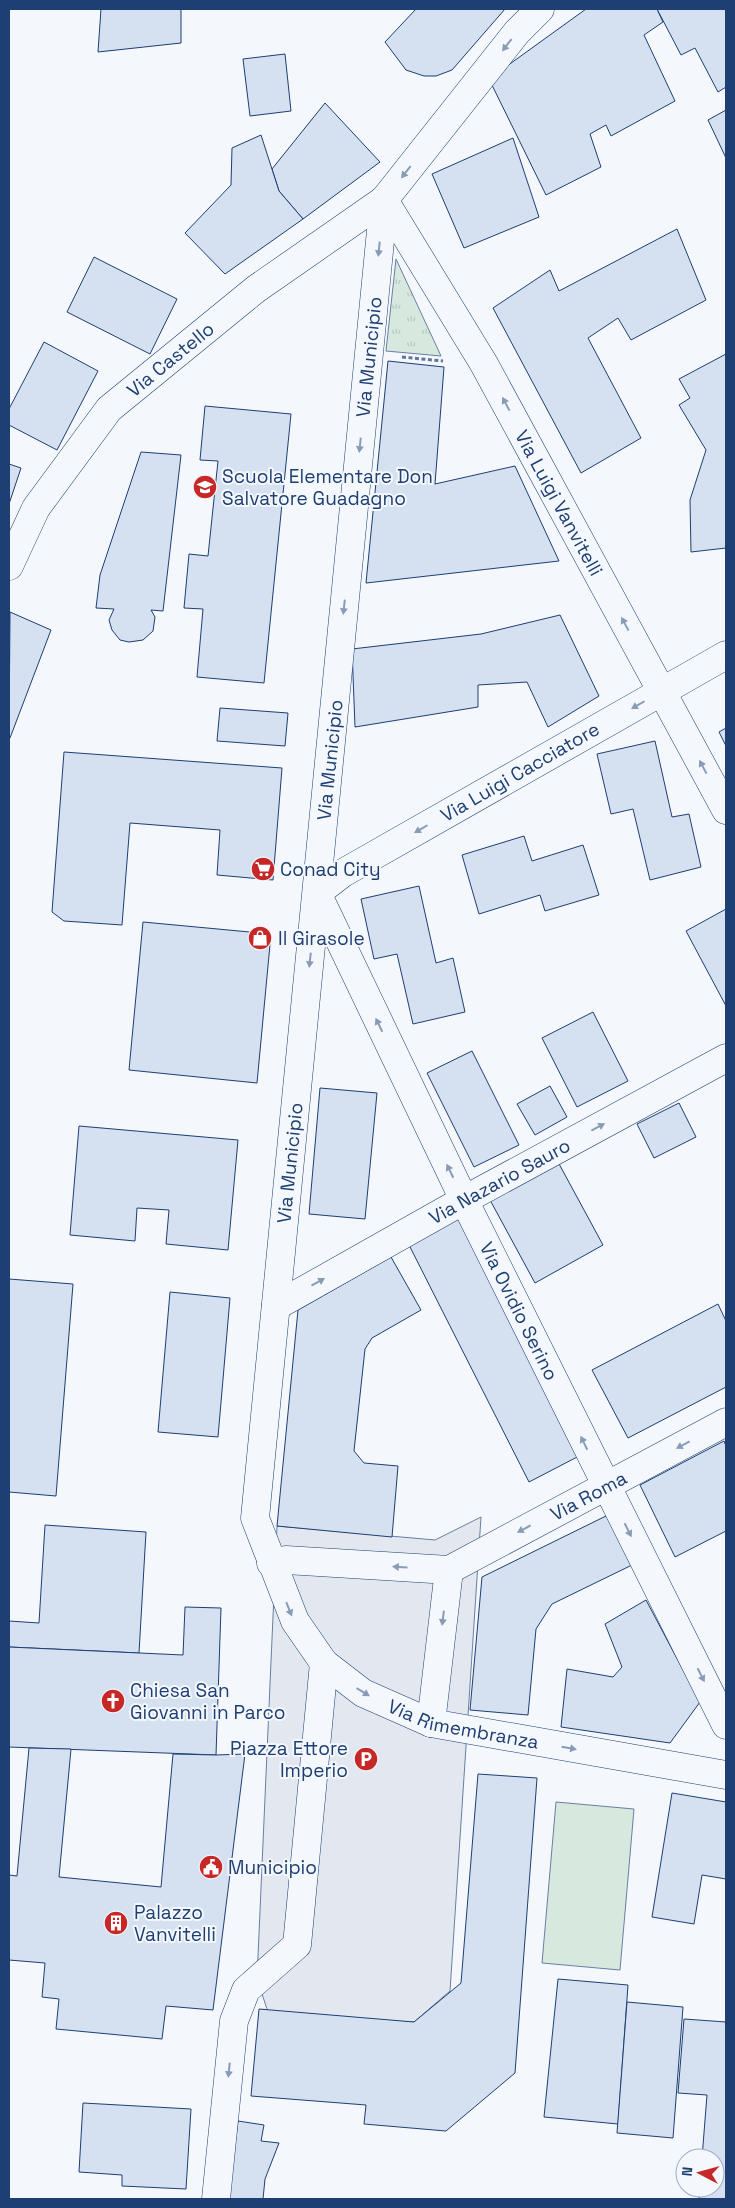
<svg xmlns="http://www.w3.org/2000/svg" width="735" height="2208" viewBox="0 0 735 2208" font-family="'Space Grotesk',sans-serif">
<style>
.park{fill:url(#park-tufts);stroke:#687fa3}
.garden{fill:#d7e8df;stroke:#687fa3}
.parking{fill:#e3e8f0;stroke:#687fa3}
.building{fill:#d5e0f0;stroke:#1d3f73}
.lines{fill:none;stroke-linecap:round;stroke-linejoin:round}
.minor-casing{stroke:#1d3f73;stroke-width:29}
.path{stroke:#5e769c;stroke-width:3;stroke-dasharray:4 2.5;stroke-linecap:butt}
.minor{stroke:#f4f7fb;stroke-width:28}
.oneway{fill:#889bb7}
.labels{text-anchor:middle;dominant-baseline:central;stroke-width:4;stroke-linejoin:round;paint-order:stroke}
.street-label{font-size:19px;fill:#1d3f73;stroke:#f4f7fb}
.poi-label{font-size:19px;fill:#1d3f73;stroke:#f4f7fb;text-anchor:start}
</style>
<defs>
<pattern id="park-tufts" width="24" height="20" patternUnits="userSpaceOnUse" patternTransform="scale(1.25)"><rect width="24" height="20" fill="#d7e8df"/><path d="M3 7l-1-3M5 7V3M7 7l1-3M15 17l-1-3M17 17v-4M19 17l1-3" fill="none" stroke="#b8c8c3"/></pattern>
</defs>
<rect width="100%" height="100%" fill="#f4f7fb"/>
<polygon class="park" points="396,259 441,356 386,351"/>
<polygon class="garden" points="556,1802 634,1809 620,1970 542,1963"/>
<polygon class="parking" points="481,1517 450,1991 414,2022 269,2015 257,1979 277,1526 435,1540"/>
<g class="building">
<polygon points="101,9 181,9 181,43 98,52"/>
<polygon points="416,9 505,9 452,70 436,76 424,76 406,70 385,42"/>
<polygon points="586,9 657,9 663,22 644,35 675,101 611,136 606,125 590,134 601,167 546,195 489,79"/>
<polygon points="657,9 726,9 726,87 718,92 695,48 681,55"/>
<polygon points="285,54 291,111 250,116 243,59"/>
<polygon points="325,103 380,162 303,219 279,191 272,169"/>
<polygon points="726,110 726,158 708,120"/>
<polygon points="261,135 279,191 303,219 225,274 185,233 231,185 232,148"/>
<polygon points="513,138 539,217 464,248 432,174"/>
<polygon points="677,229 706,300 631,340 618,318 588,338 641,438 581,473 493,308 550,270 559,291"/>
<polygon points="94,257 177,299 150,354 67,312"/>
<polygon points="44,342 98,371 57,450 9,425 9,409"/>
<polygon points="726,354 726,548 691,552 690,500 706,450 679,405 690,398 679,379"/>
<polygon points="388,361 444,367 435,484 515,466 559,561 366,583"/>
<polygon points="205,406 291,414 264,683 197,677 203,609 184,608 189,554 208,556 218,461 200,460"/>
<polygon points="141,452 181,455 163,611 151,610 155,617 153,631 143,640 129,642 120,640 112,630 109,620 114,609 96,608 100,575"/>
<polygon points="9,464 21,468 9,504"/>
<polygon points="10,612 51,630 10,738 9,738"/>
<polygon points="560,615 599,696 548,727 527,682 478,685 478,707 355,727 352,649 481,634"/>
<polygon points="220,708 288,713 285,746 217,741"/>
<polygon points="726,728 726,746 719,732"/>
<polygon points="655,741 672,817 689,814 701,867 650,880 633,809 611,814 597,754"/>
<polygon points="64,752 282,768 273,880 217,875 220,830 130,823 122,925 64,921 52,912"/>
<polygon points="524,836 532,861 583,845 599,895 545,911 540,895 479,914 462,855"/>
<polygon points="419,886 436,963 453,958 465,1012 413,1024 397,954 374,959 361,899"/>
<polygon points="726,909 726,1006 686,931"/>
<polygon points="143,922 271,934 257,1083 129,1070"/>
<polygon points="593,1012 628,1081 577,1107 542,1038"/>
<polygon points="472,1051 519,1145 474,1167 427,1073"/>
<polygon points="550,1086 567,1117 535,1135 517,1104"/>
<polygon points="320,1088 377,1093 365,1219 309,1214"/>
<polygon points="679,1103 696,1137 654,1158 637,1124"/>
<polygon points="79,1126 238,1140 228,1250 166,1244 169,1210 137,1208 135,1241 70,1235"/>
<polygon points="558,1162 603,1245 535,1283 490,1200"/>
<polygon points="460,1217 581,1455 529,1482 408,1243"/>
<polygon points="391,1257 421,1310 372,1338 365,1349 354,1451 364,1463 398,1466 392,1537 277,1526 298,1310"/>
<polygon points="9,1279 73,1284 56,1496 9,1492"/>
<polygon points="170,1292 230,1298 218,1437 158,1432"/>
<polygon points="718,1304 726,1321 726,1387 628,1438 592,1370"/>
<polygon points="724,1441 726,1446 726,1531 675,1557 640,1485"/>
<polygon points="608,1515 632,1565 552,1604 536,1629 528,1715 470,1710 482,1577"/>
<polygon points="45,1525 146,1532 139,1653 9,1647 9,1621 39,1623"/>
<polygon points="646,1600 700,1702 670,1743 561,1727 567,1669 613,1677 622,1667 605,1624"/>
<polygon points="185,1607 221,1608 216,1755 9,1747 9,1647 183,1655"/>
<polygon points="29,1748 71,1749 59,1877 161,1887 173,1754 216,1755 245,1754 213,2010 166,2006 162,2039 56,2029 59,1999 42,1997 45,1963 9,1960 9,1875 17,1876"/>
<polygon points="478,1774 537,1778 515,2073 446,2131 364,2124 366,2105 251,2096 259,2009 414,2022 461,1983"/>
<polygon points="672,1793 726,1802 726,1879 702,1875 694,1924 652,1917"/>
<polygon points="558,1979 628,1985 618,2124 544,2117"/>
<polygon points="627,2002 683,2007 673,2138 617,2133"/>
<polygon points="684,2019 726,2022 726,2199 699,2199 700,2188 715,2188 715,2158 702,2158 707,2095 678,2093"/>
<polygon points="83,2103 191,2109 186,2189 122,2186 122,2175 79,2172"/>
<polygon points="238,2121 264,2125 261,2141 279,2143 265,2179 263,2199 228,2199"/>
</g>
<g class="lines">
<g class="minor-casing">
<g id="minor">
<path id="s1" d="M540,9L517,32L384,200L255,1518L295,1621L324,1663L363,1693L431,1723L726,1775"/>
<path id="s2" d="M384,200L484,364L726,810"/>
<path id="s3" d="M9,566L36,508L109,409L256,289L384,200"/>
<path id="s4" d="M726,655L343,873L317,893L464,1200L726,1725"/>
<path id="s5" d="M276,1306L464,1200L726,1058"/>
<polyline points="271,1563 286,1560 449,1570"/>
<path id="s6" d="M449,1570L726,1422"/>
<polyline points="431,1723 449,1570"/>
<polyline points="216,2199 234,2021 246,1990 297,1945 324,1663"/>
</g>
</g>
<polyline class="path" points="402,357 443,361"/>
<use href="#minor" class="minor"/>
</g>
<defs><path id="oneway-solid" d="M-6-.8H1V-3.2L6.5 0L1 3.2V.8H-6Z" transform="scale(1.25)"/></defs>
<g class="oneway">
<use href="#oneway-solid" transform="translate(507 45) rotate(128)"/>
<use href="#oneway-solid" transform="translate(406 172) rotate(128)"/>
<use href="#oneway-solid" transform="translate(379 249) rotate(96)"/>
<use href="#oneway-solid" transform="translate(506 404) rotate(-118)"/>
<use href="#oneway-solid" transform="translate(360 445) rotate(96)"/>
<use href="#oneway-solid" transform="translate(344 607) rotate(96)"/>
<use href="#oneway-solid" transform="translate(625 624) rotate(-118)"/>
<use href="#oneway-solid" transform="translate(638 705) rotate(150)"/>
<use href="#oneway-solid" transform="translate(703 767) rotate(-118)"/>
<use href="#oneway-solid" transform="translate(421 829) rotate(150)"/>
<use href="#oneway-solid" transform="translate(310 960) rotate(96)"/>
<use href="#oneway-solid" transform="translate(379 1025) rotate(-116)"/>
<use href="#oneway-solid" transform="translate(598 1127) rotate(-28)"/>
<use href="#oneway-solid" transform="translate(450 1171) rotate(-116)"/>
<use href="#oneway-solid" transform="translate(318 1282) rotate(-29)"/>
<use href="#oneway-solid" transform="translate(584 1443) rotate(-116)"/>
<use href="#oneway-solid" transform="translate(683 1445) rotate(152)"/>
<use href="#oneway-solid" transform="translate(524 1529) rotate(152)"/>
<use href="#oneway-solid" transform="translate(628 1530) rotate(63)"/>
<use href="#oneway-solid" transform="translate(400 1567) rotate(-177)"/>
<use href="#oneway-solid" transform="translate(289 1609) rotate(68)"/>
<use href="#oneway-solid" transform="translate(443 1618) rotate(97)"/>
<use href="#oneway-solid" transform="translate(701 1675) rotate(63)"/>
<use href="#oneway-solid" transform="translate(363 1692) rotate(31)"/>
<use href="#oneway-solid" transform="translate(569 1748) rotate(10)"/>
<use href="#oneway-solid" transform="translate(229 2070) rotate(96)"/>
</g>
<defs>
<g id="school-disc" transform="scale(1.25)"><circle r="9.5" fill="#c62828" stroke="#f4f7fb"/><path d="M0-5L7-2L0 1L-7-2ZM-4 1L0 2.5L4 1V4Q0 6-4 4Z" fill="#fff"/></g>
<g id="supermarket-disc" transform="scale(1.25)"><circle r="9.5" fill="#c62828" stroke="#f4f7fb"/><path d="M-6-5.5h2.5l.6 2H6L4.5 2H-2.5L-4.4-4H-6ZM-1.5 3.2a1.3 1.3 0 1 0 .1 0ZM3 3.2a1.3 1.3 0 1 0 .1 0Z" fill="#fff"/></g>
<g id="shop-disc" transform="scale(1.25)"><circle r="9.5" fill="#c62828" stroke="#f4f7fb"/><path d="M-5-2.5h2.3a2.7 3.5 0 0 1 5.4 0H5L5.5 6h-11ZM-1.5-2.5h3a1.5 2.3 0 0 0-3 0Z" fill="#fff"/></g>
<g id="church-disc" transform="scale(1.25)"><circle r="9.5" fill="#c62828" stroke="#f4f7fb"/><path d="M-1.2-6h2.4v3.5h3.3v2.4h-3.3V6h-2.4V-.1h-3.3v-2.4h3.3Z" fill="#fff"/></g>
<g id="parking-disc" transform="scale(1.25)"><circle r="9.5" fill="#c62828" stroke="#f4f7fb"/><path d="M-3.5-5.5H1a3.5 3.5 0 0 1 0 7H-1V5.5H-3.5ZM-1-3.4V-.6H.8a1.4 1.4 0 0 0 0-2.8Z" fill="#fff"/></g>
<g id="civic-disc" transform="scale(1.25)"><circle r="9.5" fill="#c62828" stroke="#f4f7fb"/><path d="M-.6-6.5H3V-4.5H.6V-3L4-1V1h2V6H-6V1h2V-1L-.6-3ZM-1.2 2.5V6h2.4V2.5Z" fill="#fff"/></g>
<g id="building-disc" transform="scale(1.25)"><circle r="9.5" fill="#c62828" stroke="#f4f7fb"/><path d="M-4-6H4V6H1V3H-1V6H-4ZM-2.5-4.3h1.7v1.8h-1.7ZM.8-4.3h1.7v1.8H.8ZM-2.5-1h1.7V.8h-1.7ZM.8-1h1.7V.8H.8Z" fill="#fff"/></g>
</defs>
<g fill-rule="evenodd">
<use href="#school-disc" x="205" y="487"/>
<use href="#supermarket-disc" x="263" y="869"/>
<use href="#shop-disc" x="260" y="938"/>
<use href="#church-disc" x="113" y="1701"/>
<use href="#parking-disc" x="366" y="1759"/>
<use href="#civic-disc" x="211" y="1867"/>
<use href="#building-disc" x="116" y="1923"/>
</g>
<g class="labels">
<g class="street-label">
<text transform="translate(369 357) rotate(-84)">Via Municipio</text>
<text stroke="none"><textPath href="#s3" startOffset="266">Via Castello</textPath></text>
<text stroke="none"><textPath href="#s2" startOffset="350">Via Luigi Vanvitelli</textPath></text>
<text transform="translate(330 760) rotate(-84)">Via Municipio</text>
<text transform="translate(520 772) rotate(-30)">Via Luigi Cacciatore</text>
<text transform="translate(290 1163) rotate(-84)">Via Municipio</text>
<text stroke="none"><textPath href="#s5" startOffset="256">Via Nazario Sauro</textPath></text>
<text stroke="none"><textPath href="#s4" startOffset="938">Via Ovidio Serino</textPath></text>
<text stroke="none"><textPath href="#s6" startOffset="158">Via Roma</textPath></text>
<text stroke="none"><textPath href="#s1" startOffset="1888">Via Rimembranza</textPath></text>
</g>
<g class="poi-label">
<text x="222" y="476">Scuola Elementare Don<tspan x="222" dy="22">Salvatore Guadagno</tspan></text>
<text x="280" y="869">Conad City</text>
<text x="278" y="938">Il Girasole</text>
<text x="130" y="1690">Chiesa San<tspan x="130" dy="22">Giovanni in Parco</tspan></text>
<text x="348" y="1748" text-anchor="end">Piazza Ettore<tspan x="348" dy="22">Imperio</tspan></text>
<text x="228" y="1867">Municipio</text>
<text x="134" y="1912">Palazzo<tspan x="134" dy="22">Vanvitelli</tspan></text>
</g>
</g>
<rect width="735" height="2208" fill="none" stroke="#1d3f73" stroke-width="20"/>
<g transform="translate(700 2173) rotate(276)"><circle r="24" fill="#f4f7fb" stroke="#9eadc5"/>
<path d="M0-4L9 19L0 12L-9 19Z" fill="#c62828"/>
<text y="-8" font-size="14" font-weight="bold" text-anchor="middle" fill="#1d3f73">N</text>
</g>
</svg>
